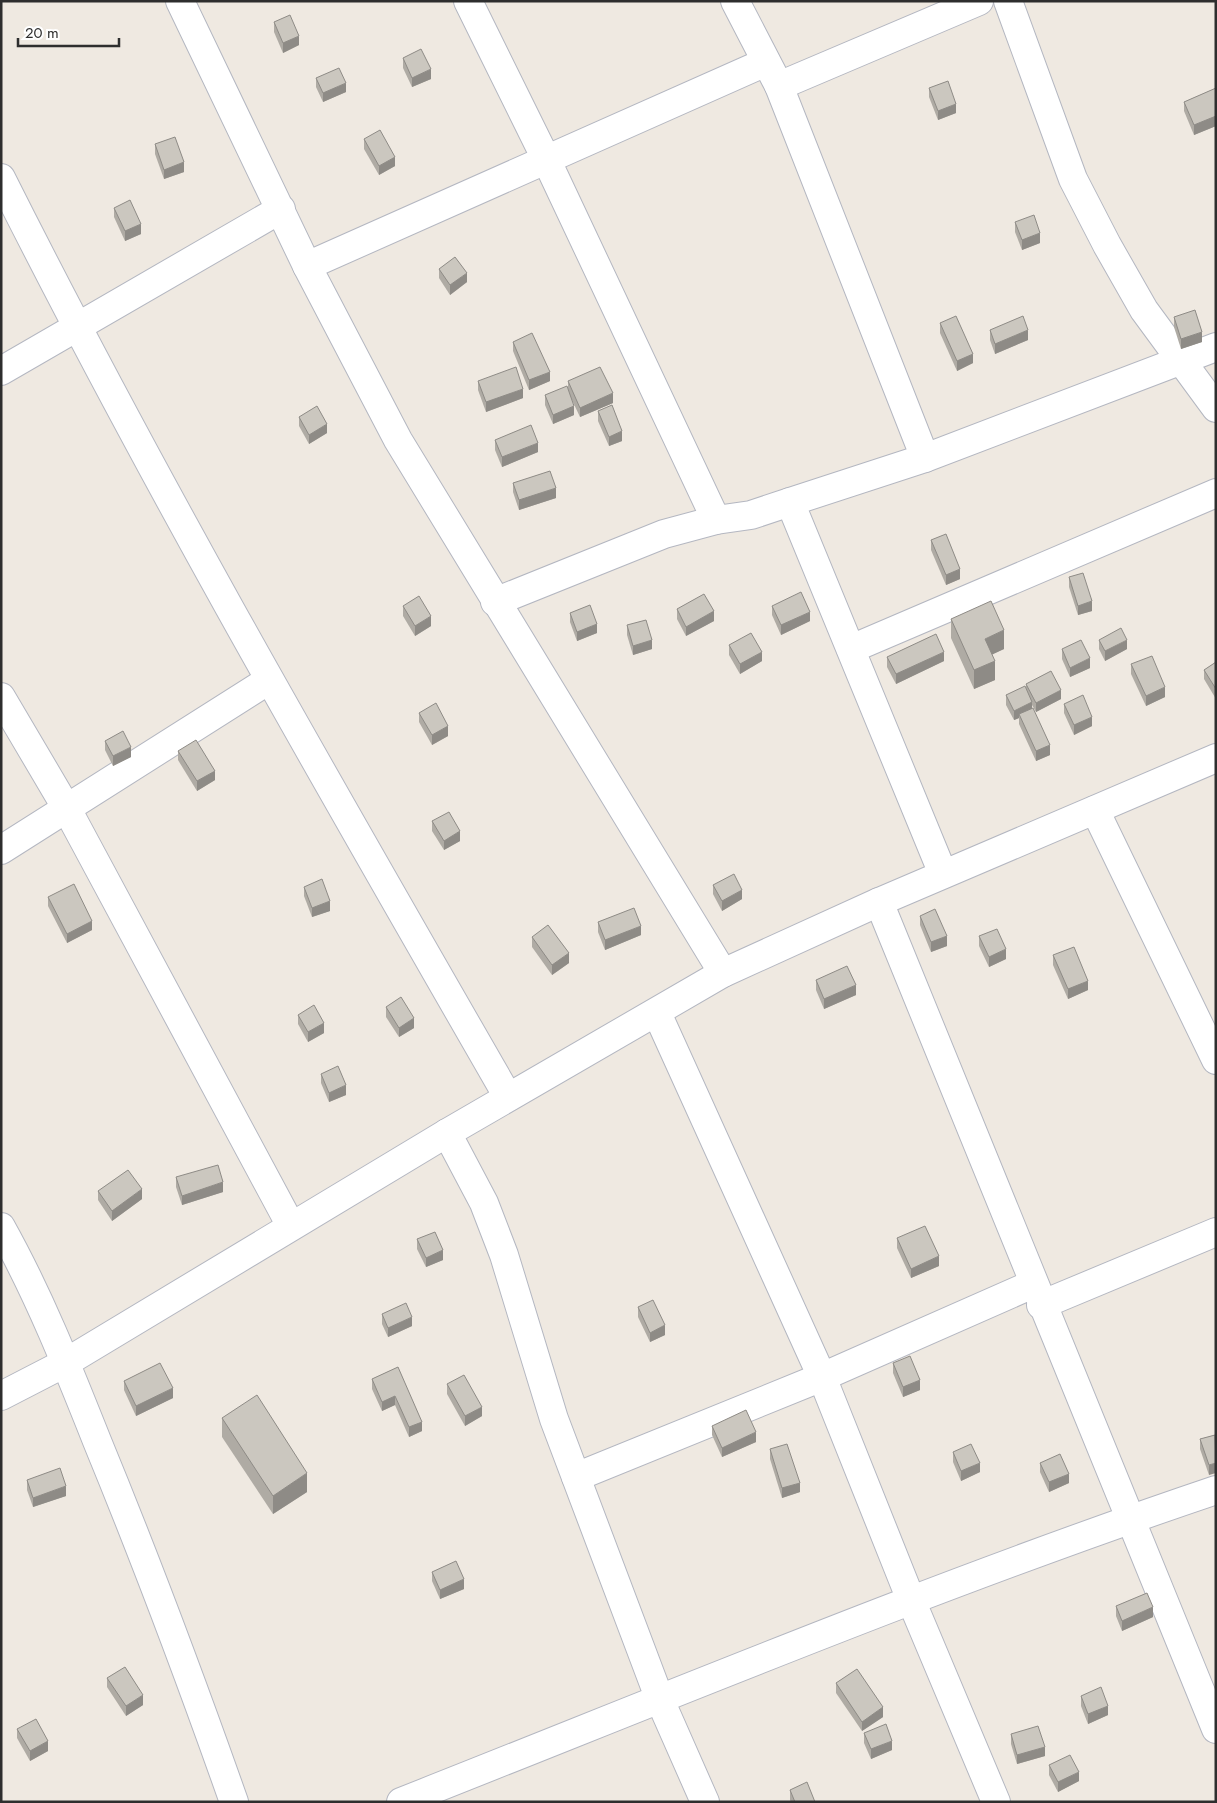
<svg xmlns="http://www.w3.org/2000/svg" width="1217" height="1803" viewBox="0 0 1217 1803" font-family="Jost,sans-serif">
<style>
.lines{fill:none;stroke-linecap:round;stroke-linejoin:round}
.minor-casing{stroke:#b4b7c1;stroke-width:30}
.minor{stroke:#fff;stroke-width:28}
.wall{fill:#afaba4}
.shaded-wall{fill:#8e8b86}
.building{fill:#cbc7bf;stroke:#8e8b86}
</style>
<rect width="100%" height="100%" fill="#efe9e1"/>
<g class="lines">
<g class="minor-casing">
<g id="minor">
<polyline points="180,1 307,266 398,440 723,973"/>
<polyline points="468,1 547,161 716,520 751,515 790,502 943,874"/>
<polyline points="735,1 779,86 925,458"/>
<polyline points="1008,1 1073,179 1107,245 1144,310 1216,408"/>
<polyline points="779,86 979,1"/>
<path d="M1,178C158,491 334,794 508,1097"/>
<polyline points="307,266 766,62"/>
<polyline points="1,371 281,209"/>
<polyline points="790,502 925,458 1216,347"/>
<polyline points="495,602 664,534 716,520"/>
<polyline points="851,649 1216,493"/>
<polyline points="1,697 67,809 291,1226"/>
<polyline points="1095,810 1216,1060"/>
<polyline points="1,850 269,680"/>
<polyline points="879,902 1216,1729"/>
<polyline points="657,1013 822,1377 911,1600 996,1802"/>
<polyline points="447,1133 484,1203 504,1255 554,1419 660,1700 705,1802"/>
<path d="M1,1227C39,1295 68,1368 97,1441C146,1560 191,1680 234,1802"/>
<polyline points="1041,1305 1216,1232"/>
<polyline points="1,1396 65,1363 447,1133 723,973 879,902 1216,758"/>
<polyline points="576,1477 822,1377 1033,1284"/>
<path d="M401,1802C672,1695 940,1583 1216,1490"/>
</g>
</g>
<use href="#minor" class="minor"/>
</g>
<g class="wall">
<polygon points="274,22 299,45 283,53 274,32"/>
<polygon points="403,58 431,79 412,87 403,68"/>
<polygon points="316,78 346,92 323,102 316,87"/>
<polygon points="929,88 956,113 938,120 929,97"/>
<polygon points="1216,88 1216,126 1194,135 1184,111 1184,102"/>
<polygon points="364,139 395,166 379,175 364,149"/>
<polygon points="155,144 184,172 164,179 155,154"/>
<polygon points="114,208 141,234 125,241 114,217"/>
<polygon points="1015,222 1040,243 1022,250 1015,232"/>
<polygon points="439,269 467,282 450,295 439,278"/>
<polygon points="1174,317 1202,342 1181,349 1174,327"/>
<polygon points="940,323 973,363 957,371 940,333"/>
<polygon points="990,330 1028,340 995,354 990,340"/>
<polygon points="513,342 550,381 529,390 513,351"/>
<polygon points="478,381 523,398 486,412 478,390"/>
<polygon points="568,381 613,403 580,417 572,400 574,415 553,424 545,405 545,395 568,390"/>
<polygon points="598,411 622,441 609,446 598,421"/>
<polygon points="299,417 327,433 309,444 299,426"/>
<polygon points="495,440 538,452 502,467 495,450"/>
<polygon points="513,483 556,498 519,510 513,492"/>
<polygon points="931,540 960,579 946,585 931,550"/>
<polygon points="1069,577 1092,611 1078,615 1069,587"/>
<polygon points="403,606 431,626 415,636 403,616"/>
<polygon points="772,606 810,621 781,635 772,615"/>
<polygon points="677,609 714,621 686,636 677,619"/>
<polygon points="570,613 597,633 577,641 570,622"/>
<polygon points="951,619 1004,649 992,654 995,680 974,689 951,638"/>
<polygon points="627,625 652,649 633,655 627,635"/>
<polygon points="1099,640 1127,649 1105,661 1099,649"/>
<polygon points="729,645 762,661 740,674 729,655"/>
<polygon points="1062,649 1090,668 1070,677 1062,659"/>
<polygon points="887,657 944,661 896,684 887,667"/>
<polygon points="1216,662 1216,699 1204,679 1204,670"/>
<polygon points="1131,664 1165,697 1146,706 1131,674"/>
<polygon points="1026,684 1061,699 1036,712 1032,705 1032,708 1050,755 1036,761 1019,724 1019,718 1014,720 1006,705 1006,695 1026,689"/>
<polygon points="1064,704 1092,726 1074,735 1064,713"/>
<polygon points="419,713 448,736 432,745 419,722"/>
<polygon points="105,741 131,757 113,766 105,750"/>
<polygon points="178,751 215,780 197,791 178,760"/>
<polygon points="432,821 460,841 444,850 432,831"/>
<polygon points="713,885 742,899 722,911 713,894"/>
<polygon points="304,887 330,911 312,917 304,896"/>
<polygon points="48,897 92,930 67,943 48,906"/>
<polygon points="920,916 947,946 931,952 920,925"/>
<polygon points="598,922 641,935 605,950 598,932"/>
<polygon points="979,936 1006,959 989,967 979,946"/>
<polygon points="532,937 569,963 552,975 532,947"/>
<polygon points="1053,955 1088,990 1068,999 1053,965"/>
<polygon points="816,980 856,995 824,1009 816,990"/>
<polygon points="386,1007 414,1028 399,1037 386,1017"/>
<polygon points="298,1015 324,1033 308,1042 298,1024"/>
<polygon points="321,1074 346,1095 329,1102 321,1083"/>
<polygon points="176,1177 223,1192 182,1205 176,1187"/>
<polygon points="98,1191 142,1199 112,1221 98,1200"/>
<polygon points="897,1238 939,1266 911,1278 897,1248"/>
<polygon points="417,1239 443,1260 426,1267 417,1249"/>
<polygon points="638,1307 665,1335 650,1342 638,1317"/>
<polygon points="382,1314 412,1326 388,1337 382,1324"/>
<polygon points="893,1363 920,1390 903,1397 893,1373"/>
<polygon points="398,1367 422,1431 409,1437 395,1405 382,1411 372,1389 372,1379"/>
<polygon points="124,1381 173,1398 136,1416 124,1390"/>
<polygon points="447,1384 482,1416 465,1426 447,1394"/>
<polygon points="222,1418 307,1492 273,1514 222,1437"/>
<polygon points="712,1426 756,1442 722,1457 712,1435"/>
<polygon points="1215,1435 1209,1475 1200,1449 1200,1439"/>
<polygon points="770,1449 800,1492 782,1498 770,1459"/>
<polygon points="953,1452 980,1472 961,1481 953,1462"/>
<polygon points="1040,1463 1069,1483 1049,1492 1040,1472"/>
<polygon points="27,1480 66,1496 33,1507 27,1490"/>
<polygon points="432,1572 464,1589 440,1599 432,1581"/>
<polygon points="1116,1606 1153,1617 1122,1631 1116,1616"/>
<polygon points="107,1678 143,1705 126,1716 107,1687"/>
<polygon points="836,1683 883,1717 862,1731 836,1693"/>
<polygon points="1081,1696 1108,1715 1088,1724 1081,1706"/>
<polygon points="17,1729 48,1751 30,1761 17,1738"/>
<polygon points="864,1733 892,1750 871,1759 864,1743"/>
<polygon points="1011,1734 1045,1756 1017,1764 1011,1744"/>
<polygon points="1049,1765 1079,1781 1058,1792 1049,1775"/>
<polygon points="790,1790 815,1802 791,1802 790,1800"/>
</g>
<g class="shaded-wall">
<polygon points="299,36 299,45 283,53 283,43"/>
<polygon points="431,69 431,79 412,87 412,78"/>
<polygon points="346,83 346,92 323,102 323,93"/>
<polygon points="956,104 956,113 938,120 938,111"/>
<polygon points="1216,116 1216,126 1194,135 1194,125"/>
<polygon points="395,157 395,166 379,175 379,166"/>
<polygon points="184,162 184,172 164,179 164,170"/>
<polygon points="141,224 141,234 125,241 125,231"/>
<polygon points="1040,233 1040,243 1022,250 1022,240"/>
<polygon points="467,273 467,282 450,295 450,285"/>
<polygon points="1028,330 1028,340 995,354 995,344"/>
<polygon points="1202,332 1202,342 1181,349 1181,339"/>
<polygon points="973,354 973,363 957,371 957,361"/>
<polygon points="550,372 550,381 529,390 529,380"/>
<polygon points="523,389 523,398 486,412 486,402"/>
<polygon points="613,393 613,403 580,417 580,408"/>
<polygon points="574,406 574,415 553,424 553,415"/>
<polygon points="327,424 327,433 309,444 309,435"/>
<polygon points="622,431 622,441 609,446 609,437"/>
<polygon points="538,443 538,452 502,467 502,457"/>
<polygon points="556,488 556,498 519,510 519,500"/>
<polygon points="960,569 960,579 946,585 946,575"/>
<polygon points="1092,601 1092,611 1078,615 1078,606"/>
<polygon points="714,611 714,621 686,636 686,627"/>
<polygon points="810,612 810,621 781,635 781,625"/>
<polygon points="431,616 431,626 415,636 415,626"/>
<polygon points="597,624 597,633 577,641 577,632"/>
<polygon points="1004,630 1004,649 985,658 985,639"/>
<polygon points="652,640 652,649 633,655 633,646"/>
<polygon points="1127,640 1127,649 1105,661 1105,651"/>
<polygon points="762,652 762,661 740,674 740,664"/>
<polygon points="944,652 944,661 896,684 896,674"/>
<polygon points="1090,658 1090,668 1070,677 1070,668"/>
<polygon points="995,661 995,680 974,689 974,670"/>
<polygon points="1165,687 1165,697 1146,706 1146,696"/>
<polygon points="1061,690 1061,699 1036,712 1036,703"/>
<polygon points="1032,702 1032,712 1019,714 1019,718 1014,720 1014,711"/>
<polygon points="1092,717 1092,726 1074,735 1074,725"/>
<polygon points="448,726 448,736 432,745 432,735"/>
<polygon points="1050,745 1050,755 1036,761 1036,751"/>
<polygon points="131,747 131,757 113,766 113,756"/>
<polygon points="215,771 215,780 197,791 197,781"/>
<polygon points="460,831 460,841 444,850 444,841"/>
<polygon points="742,890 742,899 722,911 722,901"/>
<polygon points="330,901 330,911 312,917 312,908"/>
<polygon points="92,921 92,930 67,943 67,934"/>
<polygon points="641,926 641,935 605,950 605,940"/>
<polygon points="947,936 947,946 931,952 931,942"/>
<polygon points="1006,949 1006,959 989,967 989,957"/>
<polygon points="569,953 569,963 552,975 552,965"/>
<polygon points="1088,981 1088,990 1068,999 1068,989"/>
<polygon points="856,985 856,995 824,1009 824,999"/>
<polygon points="414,1018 414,1028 399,1037 399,1028"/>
<polygon points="324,1023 324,1033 308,1042 308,1032"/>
<polygon points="346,1085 346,1095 329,1102 329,1093"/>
<polygon points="223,1182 223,1192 182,1205 182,1196"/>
<polygon points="142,1189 142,1199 112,1221 112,1211"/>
<polygon points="443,1250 443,1260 426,1267 426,1258"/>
<polygon points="939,1256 939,1266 911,1278 911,1269"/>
<polygon points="412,1317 412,1326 388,1337 388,1328"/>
<polygon points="665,1325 665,1335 650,1342 650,1333"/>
<polygon points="920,1380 920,1390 903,1397 903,1387"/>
<polygon points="173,1388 173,1398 136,1416 136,1406"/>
<polygon points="395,1396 395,1405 382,1411 382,1402"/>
<polygon points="482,1407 482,1416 465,1426 465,1416"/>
<polygon points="422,1422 422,1431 409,1437 409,1427"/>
<polygon points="756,1432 756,1442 722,1457 722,1448"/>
<polygon points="980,1463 980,1472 961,1481 961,1471"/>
<polygon points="1216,1463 1216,1473 1209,1475 1209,1465"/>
<polygon points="307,1473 307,1492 273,1514 273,1496"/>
<polygon points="1069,1474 1069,1483 1049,1492 1049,1482"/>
<polygon points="800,1483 800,1492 782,1498 782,1488"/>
<polygon points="66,1486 66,1496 33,1507 33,1498"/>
<polygon points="464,1579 464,1589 440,1599 440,1590"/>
<polygon points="1153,1607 1153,1617 1122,1631 1122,1621"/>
<polygon points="143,1695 143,1705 126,1716 126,1706"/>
<polygon points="1108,1706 1108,1715 1088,1724 1088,1714"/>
<polygon points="883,1707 883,1717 862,1731 862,1722"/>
<polygon points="48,1741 48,1751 30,1761 30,1751"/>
<polygon points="892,1741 892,1750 871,1759 871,1749"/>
<polygon points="1045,1747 1045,1756 1017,1764 1017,1755"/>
<polygon points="1079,1772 1079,1781 1058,1792 1058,1782"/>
</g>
<g class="building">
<polygon points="290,15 299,36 283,43 274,22"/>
<polygon points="421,49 431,69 412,78 403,58"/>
<polygon points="339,68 346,83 323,93 316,78"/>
<polygon points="948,81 956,104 938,111 929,88"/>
<polygon points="1216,88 1216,116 1194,125 1184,102"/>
<polygon points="380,130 395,157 379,166 364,139"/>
<polygon points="175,137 184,162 164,170 155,144"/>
<polygon points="130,200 141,224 125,231 114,208"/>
<polygon points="1034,215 1040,233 1022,240 1015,222"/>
<polygon points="455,257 467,273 450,285 439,269"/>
<polygon points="1195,310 1202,332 1181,339 1174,317"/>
<polygon points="956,316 973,354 957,361 940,323"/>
<polygon points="1023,316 1028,330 995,344 990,330"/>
<polygon points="532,333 550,372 529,380 513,342"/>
<polygon points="516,367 523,389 486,402 478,381"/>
<polygon points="600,367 613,393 580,408 568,381"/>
<polygon points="567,386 574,406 553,415 545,395"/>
<polygon points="612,405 622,431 609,437 598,411"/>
<polygon points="317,406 327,424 309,435 299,417"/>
<polygon points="531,425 538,443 502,457 495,440"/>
<polygon points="550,471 556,488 519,500 513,483"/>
<polygon points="946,534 960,569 946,575 931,540"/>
<polygon points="1083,573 1092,601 1078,606 1069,577"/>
<polygon points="801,592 810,612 781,625 772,606"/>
<polygon points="704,594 714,611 686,627 677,609"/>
<polygon points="419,596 431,616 415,626 403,606"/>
<polygon points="991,601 1004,630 985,639 995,661 974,670 951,619"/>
<polygon points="590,605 597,624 577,632 570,613"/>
<polygon points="646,620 652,640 633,646 627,625"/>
<polygon points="1121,628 1127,640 1105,651 1099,640"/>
<polygon points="751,633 762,652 740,664 729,645"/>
<polygon points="936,634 944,652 896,674 887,657"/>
<polygon points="1081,640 1090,658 1070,668 1062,649"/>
<polygon points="1152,656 1165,687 1146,696 1131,664"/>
<polygon points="1216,662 1216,689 1204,670"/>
<polygon points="1051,671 1061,690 1036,703 1026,684"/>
<polygon points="1025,686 1032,702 1014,711 1006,695"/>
<polygon points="1083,695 1092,717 1074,725 1064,704"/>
<polygon points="436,703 448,726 432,735 419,713"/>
<polygon points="1033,708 1050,745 1036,751 1019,714"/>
<polygon points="123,731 131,747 113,756 105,741"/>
<polygon points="196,740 215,771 197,781 178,751"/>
<polygon points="449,812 460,831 444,841 432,821"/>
<polygon points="734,874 742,890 722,901 713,885"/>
<polygon points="322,879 330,901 312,908 304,887"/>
<polygon points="74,884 92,921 67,934 48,897"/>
<polygon points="634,908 641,926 605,940 598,922"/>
<polygon points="935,909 947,936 931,942 920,916"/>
<polygon points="548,925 569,953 552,965 532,937"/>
<polygon points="997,929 1006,949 989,957 979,936"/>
<polygon points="1074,947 1088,981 1068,989 1053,955"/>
<polygon points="847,966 856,985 824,999 816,980"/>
<polygon points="401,997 414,1018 399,1028 386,1007"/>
<polygon points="314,1005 324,1023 308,1032 298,1015"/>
<polygon points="338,1066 346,1085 329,1093 321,1074"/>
<polygon points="218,1165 223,1182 182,1196 176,1177"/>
<polygon points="128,1170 142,1189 112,1211 98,1191"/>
<polygon points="925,1226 939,1256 911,1269 897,1238"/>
<polygon points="435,1232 443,1250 426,1258 417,1239"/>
<polygon points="653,1300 665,1325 650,1333 638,1307"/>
<polygon points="406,1303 412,1317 388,1328 382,1314"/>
<polygon points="910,1356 920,1380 903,1387 893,1363"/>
<polygon points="160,1363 173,1388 136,1406 124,1381"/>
<polygon points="398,1367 422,1422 409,1427 395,1396 382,1402 372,1379"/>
<polygon points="464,1375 482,1407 465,1416 447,1384"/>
<polygon points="257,1395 307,1473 273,1496 222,1418"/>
<polygon points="746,1410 756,1432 722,1448 712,1426"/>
<polygon points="1215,1435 1216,1463 1209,1465 1200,1439"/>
<polygon points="787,1444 800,1483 782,1488 770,1449"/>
<polygon points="971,1444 980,1463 961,1471 953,1452"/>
<polygon points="1060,1454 1069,1474 1049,1482 1040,1463"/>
<polygon points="60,1468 66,1486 33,1498 27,1480"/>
<polygon points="456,1561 464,1579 440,1590 432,1572"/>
<polygon points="1147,1593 1153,1607 1122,1621 1116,1606"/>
<polygon points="125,1667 143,1695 126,1706 107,1678"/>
<polygon points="857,1669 883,1707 862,1722 836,1683"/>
<polygon points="1101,1687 1108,1706 1088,1714 1081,1696"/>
<polygon points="36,1719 48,1741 30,1751 17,1729"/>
<polygon points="886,1724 892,1741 871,1749 864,1733"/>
<polygon points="1038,1726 1045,1747 1017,1755 1011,1734"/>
<polygon points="1070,1755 1079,1772 1058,1782 1049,1765"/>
<polygon points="807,1782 815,1802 795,1802 790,1790"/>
</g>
<rect width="1217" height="1803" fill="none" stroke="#2e2e2e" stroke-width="5"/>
<path d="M18 38v8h101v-8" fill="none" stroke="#2e2e2e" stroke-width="2.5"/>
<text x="25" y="38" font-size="15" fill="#2e2e2e" stroke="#ffffff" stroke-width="4" paint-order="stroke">20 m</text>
</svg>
